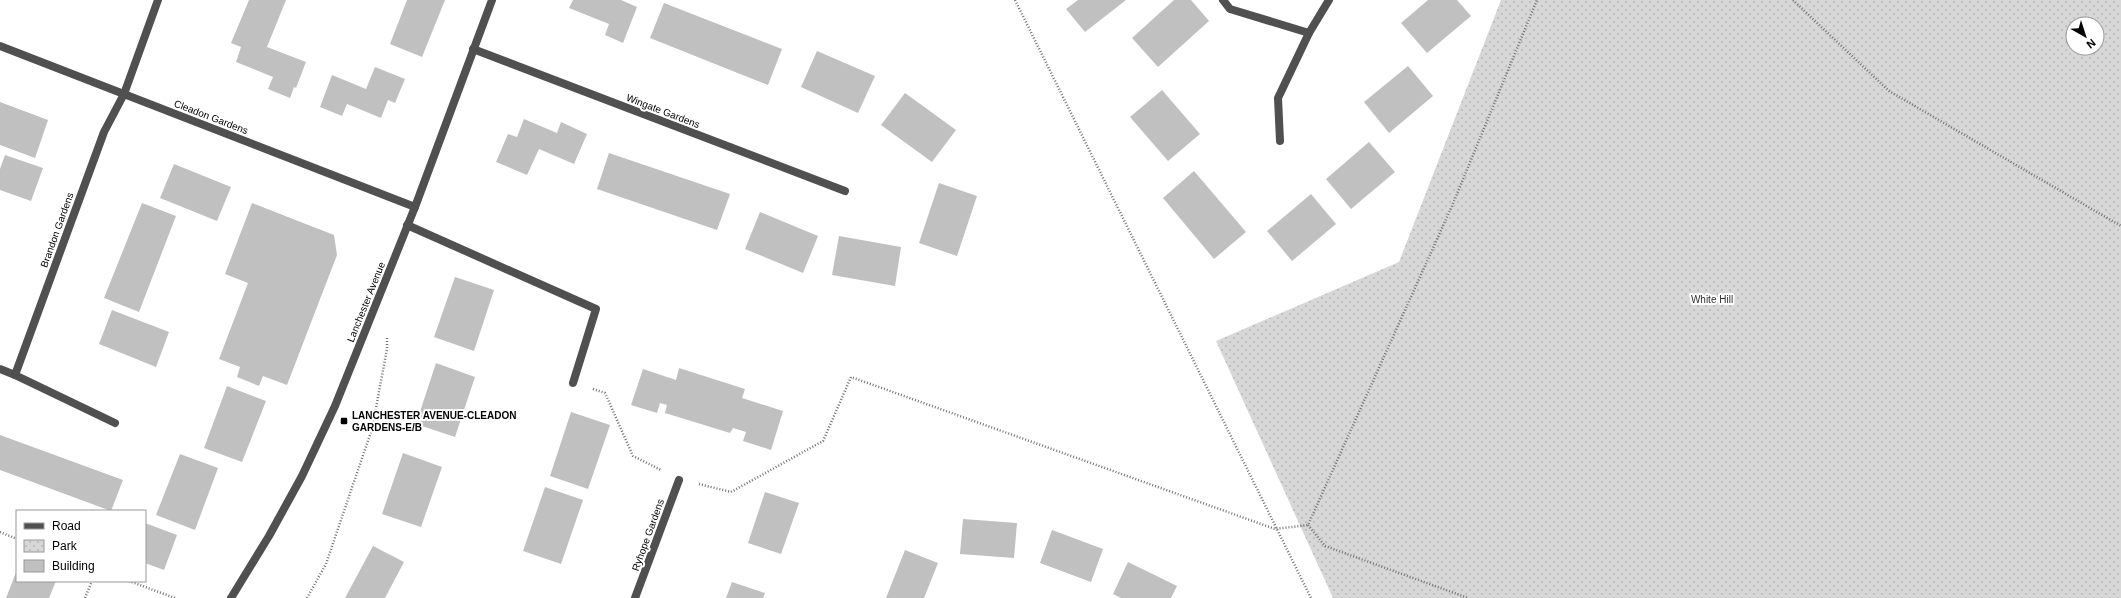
<svg xmlns="http://www.w3.org/2000/svg" width="2121" height="598" viewBox="0 0 2121 598" font-family="Helvetica,sans-serif">
<style>
.park{fill:url(#park-dots);fill-rule:evenodd}
.building{fill:#c0c0c0}
.lines{fill:none;stroke-linecap:round;stroke-linejoin:round}
.path{stroke:#727272;stroke-width:2.5;stroke-dasharray:1 2;stroke-linecap:butt}
.minor{stroke:#505050;stroke-width:8}
.poi-dot{fill:#000;stroke:#fff;stroke-width:1.5}
.labels{text-anchor:middle;dominant-baseline:central;stroke-width:4;stroke-linejoin:round;paint-order:stroke}
.street-label{font-size:10px;fill:#000;stroke:#fff}
.park-label{font-size:10px;fill:#2e2e2e;stroke:#fff}
.poi-label{font-size:10px;font-weight:bold;fill:#000;stroke:#fff;text-anchor:start}
</style>
<defs>
<pattern id="park-dots" width="8" height="8" patternUnits="userSpaceOnUse"><rect width="8" height="8" fill="#d7d7d7"/><path d="M2 2h.1M6 6h.1" fill="none" stroke="#b7b7b7" stroke-width="1.8" stroke-linecap="round"/></pattern>
</defs>
<rect width="100%" height="100%" fill="#fff"/>
<path class="park" d="M1501,0H2121V598H1333L1216,341L1399,262ZM2073,24H2097V48H2073Z"/>
<g class="building">
<polygon points="249,0 286,0 267,47 306,62 296,88 294,87 290,98 268,89 273,77 236,62 241,47 231,43"/>
<polygon points="407,0 445,0 422,57 390,44"/>
<polygon points="573,0 621,0 637,7 623,43 605,35 609,24 569,8"/>
<polygon points="1078,0 1126,0 1085,32 1066,9"/>
<polygon points="1174,0 1191,0 1209,21 1158,67 1132,38"/>
<polygon points="1428,0 1457,0 1471,16 1427,53 1401,23"/>
<polygon points="664,3 782,49 768,85 650,38"/>
<polygon points="817,51 875,76 858,113 801,87"/>
<polygon points="1408,66 1433,96 1389,133 1364,102"/>
<polygon points="375,67 405,79 395,103 388,100 381,118 347,104 342,116 320,107 332,75 366,89"/>
<polygon points="1162,90 1200,134 1168,161 1130,117"/>
<polygon points="905,93 956,130 932,162 881,125"/>
<polygon points="0,102 48,120 35,158 0,145"/>
<polygon points="524,119 557,133 561,122 587,134 574,164 539,149 527,175 496,162 508,134 517,137"/>
<polygon points="1369,142 1395,172 1351,209 1326,179"/>
<polygon points="609,153 730,194 717,230 597,189"/>
<polygon points="5,155 43,168 31,201 0,190 0,169"/>
<polygon points="174,164 231,187 217,221 160,198"/>
<polygon points="1194,171 1246,232 1214,259 1163,198"/>
<polygon points="939,183 977,196 957,256 919,243"/>
<polygon points="1311,194 1336,224 1292,261 1267,231"/>
<polygon points="142,203 176,216 139,312 104,298"/>
<polygon points="252,203 334,235 337,255 287,385 263,376 259,386 237,377 240,367 219,359 248,283 225,274"/>
<polygon points="760,212 818,236 803,273 745,249"/>
<polygon points="839,236 901,247 895,286 832,275"/>
<polygon points="455,277 494,290 474,351 434,337"/>
<polygon points="112,310 169,332 156,367 99,344"/>
<polygon points="436,363 475,377 455,437 416,424"/>
<polygon points="679,368 745,389 742,398 783,411 771,450 743,441 746,432 733,428 730,433 665,413 667,405 660,403 657,413 631,405 643,369 676,380"/>
<polygon points="227,386 266,401 242,462 204,448"/>
<polygon points="571,412 610,425 588,489 550,476"/>
<polygon points="0,435 123,480 111,511 0,470"/>
<polygon points="403,453 442,467 421,527 382,514"/>
<polygon points="180,454 218,468 195,530 156,515"/>
<polygon points="545,487 583,500 561,564 523,551"/>
<polygon points="765,492 799,503 781,554 748,543"/>
<polygon points="963,519 1017,523 1014,558 960,554"/>
<polygon points="145,523 177,535 164,570 145,563"/>
<polygon points="1052,530 1103,549 1091,582 1040,563"/>
<polygon points="373,546 404,562 385,598 345,598"/>
<polygon points="905,550 938,563 924,598 886,598"/>
<polygon points="1128,562 1177,586 1171,598 1121,598 1113,594"/>
<polygon points="17,570 17,581 56,581 49,598 6,598"/>
<polygon points="732,582 765,593 763,598 726,598"/>
</g>
<g class="lines">
<g class="path">
<polyline points="1015,0 1311,598"/>
<polyline points="1793,0 1889,91 2121,226"/>
<polyline points="593,389 605,393 633,456 661,470"/>
<polyline points="699,484 731,492 823,441 851,377 1275,529 1308,525 1452,206 1537,0"/>
<polyline points="1308,525 1325,546 1468,598"/>
<polyline points="0,532 17,539"/>
<polyline points="129,581 175,598"/>
<polyline points="85,598 92,581"/>
<polyline points="307,598 326,564 372,429 387,349 387,336"/>
</g>
<g class="minor">
<polyline points="1223,0 1230,9 1309,33 1329,0"/>
<polyline points="0,46 415,207"/>
<polyline points="473,49 845,191"/>
<polyline points="1280,141 1278,98 1309,33"/>
<polyline points="407,225 596,309 573,383"/>
<polyline points="0,369 15,375 104,132 124,94 158,0"/>
<polyline points="15,375 115,423"/>
<polyline points="231,598 269,536 302,476 335,406 415,207 492,0"/>
<polyline points="635,598 679,480"/>
</g>
</g>
<rect class="poi-dot" x="340" y="417" width="8" height="8" rx="2"/>
<g class="labels">
<g class="street-label">
<text transform="translate(663 111) rotate(21)">Wingate Gardens</text>
<text transform="translate(211 117) rotate(21)">Cleadon Gardens</text>
<text transform="translate(57 230) rotate(-70)">Brandon Gardens</text>
<text transform="translate(366 302) rotate(-68)">Lanchester Avenue</text>
<text transform="translate(648 535) rotate(-70)">Ryhope Gardens</text>
</g>
<g class="park-label">
<text x="1712" y="299">White Hill</text>
</g>
<g class="poi-label">
<text x="352" y="415">LANCHESTER AVENUE-CLEADON<tspan x="352" dy="12">GARDENS-E/B</tspan></text>
</g>
</g>
<rect x="16" y="510" width="130" height="72" fill="#ffffff" stroke="#999999"/>
<rect x="24" y="523" width="20" height="6" fill="#505050" stroke="#999999"/>
<text x="52" y="530" font-size="12" fill="#000000">Road</text>
<rect x="24" y="540" width="20" height="12" fill="url(#park-dots)" stroke="#999999"/>
<text x="52" y="550" font-size="12" fill="#000000">Park</text>
<rect x="24" y="560" width="20" height="12" fill="#c0c0c0" stroke="#999999"/>
<text x="52" y="570" font-size="12" fill="#000000">Building</text>
<g transform="translate(2085 36) rotate(141)"><circle r="19" fill="#ffffff" stroke="#999999"/>
<path d="M0-3L7 15L0 10L-7 15Z" fill="#000000"/>
<text y="-6" font-size="11" font-weight="bold" text-anchor="middle" fill="#000000">N</text>
</g>
</svg>
